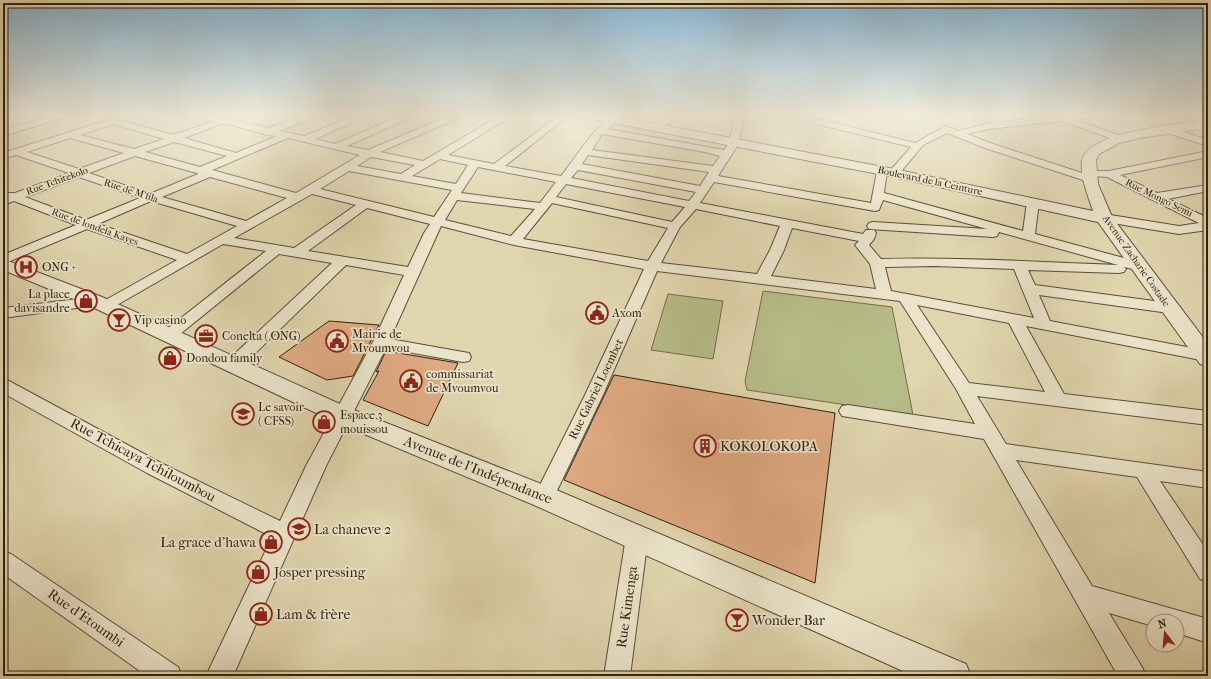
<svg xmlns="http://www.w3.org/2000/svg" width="1211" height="679" viewBox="0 0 1211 679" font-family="'IM FELL French Canon',serif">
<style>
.green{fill:#b6bc88;stroke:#736e4c}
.building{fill:#dfa981;stroke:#302110}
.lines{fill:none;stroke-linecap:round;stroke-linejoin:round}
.minor-casing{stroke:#5c4e38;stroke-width:2}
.tertiary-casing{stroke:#5c4e38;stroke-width:2}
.minor{fill:#ebe4ca;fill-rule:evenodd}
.tertiary{fill:#ebe4ca;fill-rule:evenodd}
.labels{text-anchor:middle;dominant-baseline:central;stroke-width:3.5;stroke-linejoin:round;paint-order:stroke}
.far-street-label{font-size:10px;fill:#302110;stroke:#ebe4ca}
.poi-label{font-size:12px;fill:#302110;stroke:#ebe4ca;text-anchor:start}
.street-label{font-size:12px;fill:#302110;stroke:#ebe4ca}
.near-poi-label{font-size:14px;fill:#302110;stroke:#ebe4ca;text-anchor:start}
.near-street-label{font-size:14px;fill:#302110;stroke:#ebe4ca}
</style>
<rect width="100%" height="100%" fill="#e0d5ae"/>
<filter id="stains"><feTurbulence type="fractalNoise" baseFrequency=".005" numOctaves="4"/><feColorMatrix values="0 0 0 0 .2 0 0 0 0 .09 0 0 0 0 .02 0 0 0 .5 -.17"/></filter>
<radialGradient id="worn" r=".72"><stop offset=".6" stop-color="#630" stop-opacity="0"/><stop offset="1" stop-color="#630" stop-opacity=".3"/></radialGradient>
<g class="green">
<polygon points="763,291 892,307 913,415 747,390 745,381"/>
<polygon points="668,294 723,301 713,359 651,350"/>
</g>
<g class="building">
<polygon points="329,321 379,325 353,376 327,380 279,357"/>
<polygon points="386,351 458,363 428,426 363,400 379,371 376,372"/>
<polygon points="614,375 835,413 815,583 564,480"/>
</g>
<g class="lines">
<g class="minor-casing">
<g id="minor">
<polygon points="54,115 68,115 66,117 3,136 3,130"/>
<path d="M124,115H138L136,117L123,121L173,135L214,121L199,117L198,115H212L269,128L303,115H314L313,117L280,131L304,136L355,115H366L365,117L315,139L335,144L402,115H413L412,117L347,146L368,150L451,115H462L461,117L380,152L423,161L501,115H511L510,117L448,155L494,164L560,115H569L505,166L561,176C572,163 598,121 613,117L618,120L608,129L724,150L729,143L735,115H744L739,143L718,176L871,203L877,171L882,168L887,171L884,193L1023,231L1027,202L1029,200H1037L1039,202L1035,234L1146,264L1148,267L1146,270L1141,271L1124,267L1126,269L1124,272L1119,273L1028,270L1035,285L1169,303L1174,305L1177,308L1174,311L1169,313L1039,295L1050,321L1208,351V361H1206L1026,326L1064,394L1208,411V425L977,396L1006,444L1208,472V488L1160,481L1208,552V582L1200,579L1137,477L1016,460L1092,586L1208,619V643L1177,633V621H1153V626L1109,613L1142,667L1146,676H1118L984,439L842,416L839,411L842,406L848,405L975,424L956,389L900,301L657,271L603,395L551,503L544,505L537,503L534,497L585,395L644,269L514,245L441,226L390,339L463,352L469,353L471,357L469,361L463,362L386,348L326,466L233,676H206L272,537L147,473L3,393V379L9,381L161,463L280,521L306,466L373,342L404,275L346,265L239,369L233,370L227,369L225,365L227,361L332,263L279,254L174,339L168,341L162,339L160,336L162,333L266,251L223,244L110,309L105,310L100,309L98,306L99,305L3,318V308L95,297L100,298L102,302L177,260L87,229L3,264V255L76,225L14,201L3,205V197L5,196L6,193H15L69,173L16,155L3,159V153ZM224,123L268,135L277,136L236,153L184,138ZM113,124L164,139L134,149L80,135ZM602,134L705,152L720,156L713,166L592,150ZM70,138L124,153L79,169L27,152ZM288,138L360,155L296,193L212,170ZM174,142L227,156L200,167L145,152ZM588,155L709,172L700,186L582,164ZM135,156L197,173L198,174L150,194L89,173ZM371,157L415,165L401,174L357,166ZM440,159L468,165L456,184L412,176ZM478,167L556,182L540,203L461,193ZM578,170L696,192L689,201L571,178ZM349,171L452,190L434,217L320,189ZM79,177L140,198L86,220L25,197ZM210,177L287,198L246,221L162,197ZM714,182L875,211L879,210L883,200L987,229L873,222L869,223L867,226L869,229L993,237L997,236L999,232L1118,265C1038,262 960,257 881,259L869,245L874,239L876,233L874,230H866L863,234L700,203ZM566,184L685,207L672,222L556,197ZM312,194L356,205L294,248L234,238ZM457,200L535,209L511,236L445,220ZM151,201L237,226L187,254L98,224ZM552,203L668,228L648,261L523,239ZM367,208L430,224L424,233L408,267L308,251ZM696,209L780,226L770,250L757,274L661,263L680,227ZM792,228L859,241L855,245L870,264L876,289L771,276L784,250ZM935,266L1014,269L1034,318L891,291L885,267ZM917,305L1009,323L1045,392L969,383Z"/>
<polygon points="668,115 678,115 659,130 653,130 651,128 653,126"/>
<polygon points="1071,115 1099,115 1095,118 1075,120 1124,137 1126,139 1124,141 1118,141 1062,121 989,129 967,134 993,144 1085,174 1086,171 1109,171 1208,151 1208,157 1120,175 1157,193 1208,185 1208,191 1168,199 1208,218 1208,230 1179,234 1100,221 1098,218 1100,215 1104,214 1179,226 1199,223 1107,177 1093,176 1096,179 1094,181 1086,181 985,148 947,133 923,145 898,175 890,175 889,173 890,171 911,147 816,124 814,122 819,119 915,143 946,126 958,131 989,123"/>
<polygon points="1182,115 1195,115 1208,119 1208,125 1184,117"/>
<polygon points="1167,127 1208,140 1208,146 1164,132 1162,130 1164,128"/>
<polygon points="637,528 645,530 648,537 630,676 604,676 626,537 629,530"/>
<polygon points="3,551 11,554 178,667 182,676 147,676 3,574"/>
</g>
</g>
<g class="tertiary-casing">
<g id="tertiary">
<path d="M586,115H609L894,169L1093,211C1088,195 1080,178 1082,161C1086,131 1183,124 1208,120V128L1140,138L1119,143L1099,154L1096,160L1098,184L1112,217L1208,344V366L1200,364L1098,222L894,177L592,119L588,118Z"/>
<polygon points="3,259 102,297 351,409 554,489 966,664 971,676 914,676 534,505 333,421 88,305 3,270"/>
</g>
</g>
<use href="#minor" class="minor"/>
<use href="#tertiary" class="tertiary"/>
</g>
<linearGradient id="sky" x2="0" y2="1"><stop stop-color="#87b5d3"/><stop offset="0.55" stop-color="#f1ecdb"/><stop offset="1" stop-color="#f1ecdb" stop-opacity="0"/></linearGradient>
<rect width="1211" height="210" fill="url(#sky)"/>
<defs>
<g id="hospital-ring" transform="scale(1.15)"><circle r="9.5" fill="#ebe4ca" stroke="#8f2418" stroke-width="1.5"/><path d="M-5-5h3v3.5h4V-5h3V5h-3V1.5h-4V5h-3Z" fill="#8f2418"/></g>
<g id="shop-ring" transform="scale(1.15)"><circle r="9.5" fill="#ebe4ca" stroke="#8f2418" stroke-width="1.5"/><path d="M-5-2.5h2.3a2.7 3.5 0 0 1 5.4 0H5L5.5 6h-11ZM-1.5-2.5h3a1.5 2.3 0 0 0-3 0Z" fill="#8f2418"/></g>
<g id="civic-ring" transform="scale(1.15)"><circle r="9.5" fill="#ebe4ca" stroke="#8f2418" stroke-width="1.5"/><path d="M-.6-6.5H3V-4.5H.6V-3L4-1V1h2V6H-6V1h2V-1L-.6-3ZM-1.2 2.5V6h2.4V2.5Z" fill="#8f2418"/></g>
<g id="bar-ring" transform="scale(1.15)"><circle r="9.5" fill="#ebe4ca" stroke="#8f2418" stroke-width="1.5"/><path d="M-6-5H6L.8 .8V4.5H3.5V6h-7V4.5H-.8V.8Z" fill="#8f2418"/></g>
<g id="office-ring" transform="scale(1.15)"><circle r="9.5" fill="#ebe4ca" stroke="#8f2418" stroke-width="1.5"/><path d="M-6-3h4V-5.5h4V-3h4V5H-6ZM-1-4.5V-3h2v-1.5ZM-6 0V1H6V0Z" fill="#8f2418"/></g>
<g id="school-ring" transform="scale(1.15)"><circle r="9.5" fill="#ebe4ca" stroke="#8f2418" stroke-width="1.5"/><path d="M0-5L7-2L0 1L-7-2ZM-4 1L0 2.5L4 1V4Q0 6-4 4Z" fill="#8f2418"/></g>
<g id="building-ring" transform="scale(1.15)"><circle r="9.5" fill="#ebe4ca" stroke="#8f2418" stroke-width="1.5"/><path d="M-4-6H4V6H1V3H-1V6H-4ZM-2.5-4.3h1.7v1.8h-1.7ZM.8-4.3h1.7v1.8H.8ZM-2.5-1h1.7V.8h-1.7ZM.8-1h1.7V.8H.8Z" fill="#8f2418"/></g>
</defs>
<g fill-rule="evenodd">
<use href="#hospital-ring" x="26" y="267"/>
<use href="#shop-ring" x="86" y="301"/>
<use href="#civic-ring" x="597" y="313"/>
<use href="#bar-ring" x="119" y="320"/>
<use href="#office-ring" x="206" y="336"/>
<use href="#civic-ring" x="337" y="341"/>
<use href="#shop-ring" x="170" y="358"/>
<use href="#civic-ring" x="411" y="381"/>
<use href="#school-ring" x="243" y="414"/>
<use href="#shop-ring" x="324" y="422"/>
<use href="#building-ring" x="705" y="446"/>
<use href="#school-ring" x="299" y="529"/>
<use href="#shop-ring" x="271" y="542"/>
<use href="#shop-ring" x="258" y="572"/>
<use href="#shop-ring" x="261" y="614"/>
<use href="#bar-ring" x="737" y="620"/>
</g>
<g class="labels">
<g class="far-street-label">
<text transform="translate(57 181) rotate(-20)">Rue Tchitekolo</text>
<text transform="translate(930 181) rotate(12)">Boulevard de la Ceinture</text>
<text transform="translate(131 191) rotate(18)">Rue de M'fila</text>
<text transform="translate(1159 198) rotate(26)">Rue Mongo Semi</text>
<text transform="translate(95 227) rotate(20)">Rue de londela Kayes</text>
<text transform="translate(1136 261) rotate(55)">Avenue Zacharie Costade</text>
</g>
<g class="poi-label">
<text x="42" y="267">ONG +</text>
<text x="70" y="294" text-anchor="end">La place<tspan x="70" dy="14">davisandre</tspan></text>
<text x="612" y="313">Axom</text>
<text x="134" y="320">Vip casino</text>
<text x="352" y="334">Mairie de<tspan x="352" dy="14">Mvoumvou</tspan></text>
<text x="222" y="336">Conelta ( ONG)</text>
<text x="186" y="358">Dondou family</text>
<text x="426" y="374">commissariat<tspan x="426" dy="14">de Mvoumvou</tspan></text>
<text x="258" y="407">Le savoir<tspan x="258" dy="14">( CFSS)</tspan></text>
<text x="340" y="415">Espace 3<tspan x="340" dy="14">mouissou</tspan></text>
</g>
<g class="street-label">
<text transform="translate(596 389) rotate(-64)">Rue Gabriel Loembet</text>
</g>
<g class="near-poi-label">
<text x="720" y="446">KOKOLOKOPA</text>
<text x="314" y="529">La chaneve 2</text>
<text x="256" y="542" text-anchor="end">La grace d'hawa</text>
<text x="274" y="572">Josper pressing</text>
<text x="276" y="614">Lam &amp; frère</text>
<text x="752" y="620">Wonder Bar</text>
</g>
<g class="near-street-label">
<text transform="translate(143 460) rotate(28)">Rue Tchicaya Tchiloumbou</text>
<text transform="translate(478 470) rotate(22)">Avenue de l'Indépendance</text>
<text transform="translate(627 607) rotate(-82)">Rue Kimenga</text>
<text transform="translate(86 618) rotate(35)">Rue d'Etoumbi</text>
</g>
</g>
<rect width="1211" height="679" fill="none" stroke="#e0d5ae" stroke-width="16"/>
<rect x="4" y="4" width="1203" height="671" fill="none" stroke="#302110" stroke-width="2"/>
<rect x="8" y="8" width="1195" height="663" fill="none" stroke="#302110"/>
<g transform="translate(1165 633) rotate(344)"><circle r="19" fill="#ebe4ca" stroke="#a09680"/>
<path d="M0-3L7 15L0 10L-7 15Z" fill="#8f2418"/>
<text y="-6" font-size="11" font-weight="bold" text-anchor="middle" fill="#302110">N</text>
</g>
<rect width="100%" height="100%" filter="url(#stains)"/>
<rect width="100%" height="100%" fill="url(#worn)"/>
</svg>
